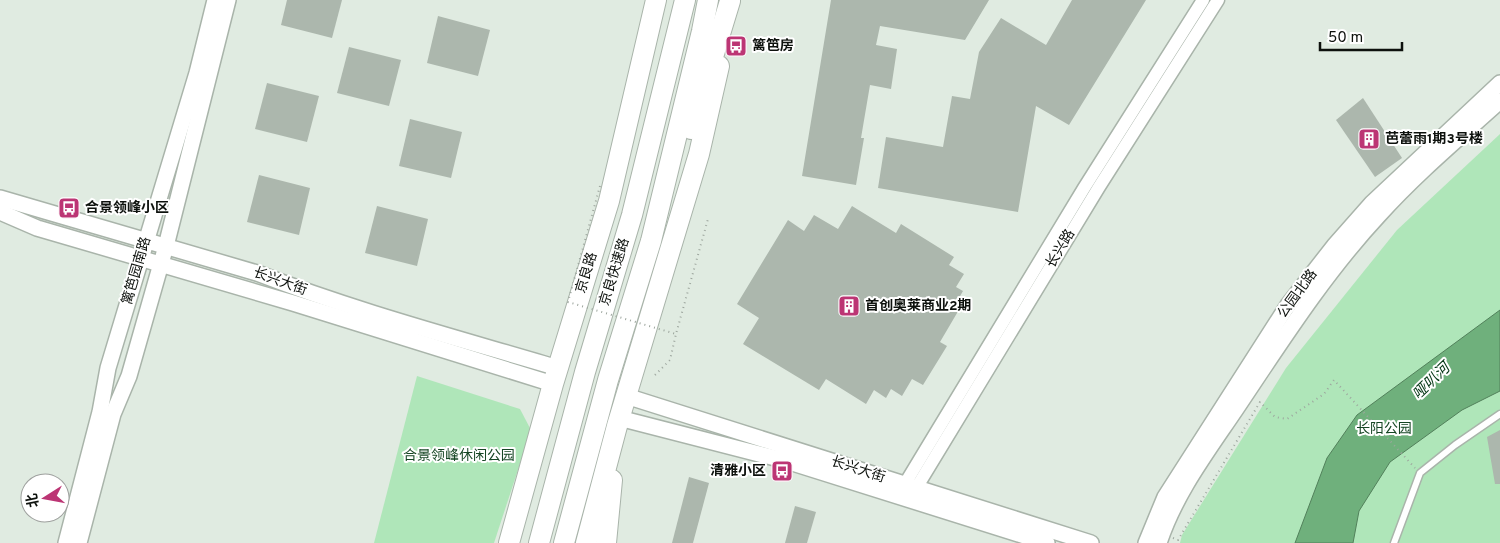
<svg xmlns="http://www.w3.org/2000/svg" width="1500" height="543" viewBox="0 0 1500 543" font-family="Overpass,'Noto Sans SC',sans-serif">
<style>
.green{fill:#afe6b9}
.water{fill:#6fb07c;stroke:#52805b}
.building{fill:#acb7ad}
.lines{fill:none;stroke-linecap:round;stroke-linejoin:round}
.service-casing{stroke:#a9b4aa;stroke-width:9}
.minor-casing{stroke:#a9b4aa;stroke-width:15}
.tertiary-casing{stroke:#a9b4aa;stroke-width:18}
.primary-casing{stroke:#a9b4aa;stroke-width:22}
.trunk-casing{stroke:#a9b4aa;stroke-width:22}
.path{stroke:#9da69e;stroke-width:2;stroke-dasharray:1 4;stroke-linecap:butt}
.service{stroke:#fff;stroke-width:6}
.minor{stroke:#fff;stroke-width:12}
.tertiary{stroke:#fff;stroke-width:15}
.primary{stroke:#fff;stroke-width:20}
.trunk{stroke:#fff;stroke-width:20}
.path-bridge{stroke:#9da69e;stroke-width:2;stroke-dasharray:1 4;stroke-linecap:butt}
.labels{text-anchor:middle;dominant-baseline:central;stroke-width:4;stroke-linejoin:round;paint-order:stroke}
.poi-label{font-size:14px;font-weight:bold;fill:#0d110d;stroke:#fff;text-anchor:start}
.street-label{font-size:14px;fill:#0d110d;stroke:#fff}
.park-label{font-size:14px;fill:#164624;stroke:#fff}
.water-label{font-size:15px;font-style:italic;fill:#003412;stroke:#fff}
</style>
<rect width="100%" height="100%" fill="#e0ebe1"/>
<g class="green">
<polygon points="1500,134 1500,543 1180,543 1182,535 1286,368 1397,230"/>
<polygon points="417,376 520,409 531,430 494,543 374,543"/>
</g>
<polygon class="water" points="1500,310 1500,391 1462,410 1390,462 1359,511 1353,543 1295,543 1327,458 1357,415"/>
<g class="building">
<polygon points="287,0 342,0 332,38 281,25"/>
<polygon points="831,0 989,0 965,40 880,26 876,45 897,49 891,89 870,85 861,138 864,138 856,185 802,176"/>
<polygon points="1072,0 1146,0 1069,125 1036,106 1018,212 878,188 886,137 943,147 952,96 970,99 979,52 1001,18 1046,45"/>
<polygon points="438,16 490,30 478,76 427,63"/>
<polygon points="349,47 401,60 389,106 337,93"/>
<polygon points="267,83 319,96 307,142 255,129"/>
<polygon points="1363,98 1402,158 1375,177 1336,120"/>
<polygon points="410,119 462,132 451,178 399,166"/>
<polygon points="259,175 310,188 299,235 247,222"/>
<polygon points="377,206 428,219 417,266 365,253"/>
<polygon points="852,206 896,233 901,224 954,257 949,265 964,274 956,287 963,291 955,305 960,308 940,342 947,346 923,385 912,379 902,396 891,389 886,398 874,390 866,404 826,379 819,390 743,344 759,318 737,304 788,220 804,231 814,215 838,229"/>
<polygon points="1500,430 1500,484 1495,484 1487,437"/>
<polygon points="689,477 709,483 693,543 672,543"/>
<polygon points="795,506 816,512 807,543 785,543"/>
</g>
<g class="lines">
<g class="service-casing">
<polyline id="service" points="1394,543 1420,473 1455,445 1500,414"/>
</g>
<g class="minor-casing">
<g id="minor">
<polyline points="900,492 1084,188 1203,0"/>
<polyline points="912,495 1099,187 1218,0"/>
</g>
</g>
<g class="tertiary-casing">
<g id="tertiary">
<path d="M0,198L257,273C355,311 457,338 558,368"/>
<polyline points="0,212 37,228 293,303 553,384"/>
<polyline points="626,396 1091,543"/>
<polyline points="619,418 783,460 1047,543"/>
<polyline points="66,543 100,412 108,368 197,73 215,0"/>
<polyline points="79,543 113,414 129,376 166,246 228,0"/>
<polyline points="1146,543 1165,497 1288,305 1334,246 1372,203 1500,83"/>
<path d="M1159,543C1175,494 1207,452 1236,409C1281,342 1324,274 1379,215C1416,174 1459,138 1500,101"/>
</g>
</g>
<g class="primary-casing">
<g id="primary">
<polyline points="509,543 553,384 609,201 656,0"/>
<polyline points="586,543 617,426 699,154 719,66"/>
<polyline points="606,543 612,480"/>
</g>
</g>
<g class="trunk-casing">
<g id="trunk">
<polyline points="691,129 730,1"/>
<polyline points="539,543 585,372 632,215 685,0"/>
<polyline points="564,543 608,380 651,241 702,31 708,0"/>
</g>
</g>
<g class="path">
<polyline points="655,375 670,360 676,334"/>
<polyline points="1173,538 1178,540 1260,402 1275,417 1287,419 1324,394 1334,380 1415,468"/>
</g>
<use href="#service" class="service"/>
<use href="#minor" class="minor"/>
<use href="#tertiary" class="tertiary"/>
<use href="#primary" class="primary"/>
<use href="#trunk" class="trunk"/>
<polyline class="path-bridge" points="600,186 568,302 676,334 708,219"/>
</g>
<defs>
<g id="bus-square" transform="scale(1.125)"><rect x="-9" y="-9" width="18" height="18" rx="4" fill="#bc3574" stroke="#fff"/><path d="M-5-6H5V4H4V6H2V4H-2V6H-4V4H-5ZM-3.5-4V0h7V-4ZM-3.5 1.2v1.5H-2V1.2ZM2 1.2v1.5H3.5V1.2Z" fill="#fff"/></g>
<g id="building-square" transform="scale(1.125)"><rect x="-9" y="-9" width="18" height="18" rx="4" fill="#bc3574" stroke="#fff"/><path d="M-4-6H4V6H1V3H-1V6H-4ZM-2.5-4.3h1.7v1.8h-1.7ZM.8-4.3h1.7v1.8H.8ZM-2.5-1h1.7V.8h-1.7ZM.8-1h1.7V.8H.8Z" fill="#fff"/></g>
</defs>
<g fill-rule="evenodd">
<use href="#bus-square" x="736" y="46"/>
<use href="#building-square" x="1369" y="139"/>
<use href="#bus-square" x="69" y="208"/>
<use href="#building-square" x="849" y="306"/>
<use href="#bus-square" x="782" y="471"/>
</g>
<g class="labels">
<g class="poi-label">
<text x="752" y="46">篱笆房</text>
<text x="1385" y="139">芭蕾雨1期3号楼</text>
<text x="85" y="208">合景领峰小区</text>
<text x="865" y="306">首创奥莱商业2期</text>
<text x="766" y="471" text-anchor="end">清雅小区</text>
</g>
<g class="street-label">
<text transform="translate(1061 249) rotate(-59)">长兴路</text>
<text transform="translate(137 271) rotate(-74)">篱笆园南路</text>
<text transform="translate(615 272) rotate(-73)">京良快速路</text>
<text transform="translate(587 273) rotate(-73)">京良路</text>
<text transform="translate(280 282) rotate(20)">长兴大街</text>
<text transform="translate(1298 294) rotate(-54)">公园北路</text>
<text transform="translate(858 470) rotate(18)">长兴大街</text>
</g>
<g class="park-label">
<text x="1384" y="429">长阳公园</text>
<text x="459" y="456">合景领峰休闲公园</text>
</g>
<g class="water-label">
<text transform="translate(1432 382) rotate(-44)">哑叭河</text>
</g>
</g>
<g transform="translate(45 498) rotate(259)"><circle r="24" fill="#ffffff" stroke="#9ea09e"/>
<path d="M0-4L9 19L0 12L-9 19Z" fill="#bc3574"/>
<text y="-8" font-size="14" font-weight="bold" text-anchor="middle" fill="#0d110d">北</text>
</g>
<path d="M1320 42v8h82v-8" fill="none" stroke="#0d110d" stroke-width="2.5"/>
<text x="1328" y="42" font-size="15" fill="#0d110d" stroke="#ffffff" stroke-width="4" paint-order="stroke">50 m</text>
</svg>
